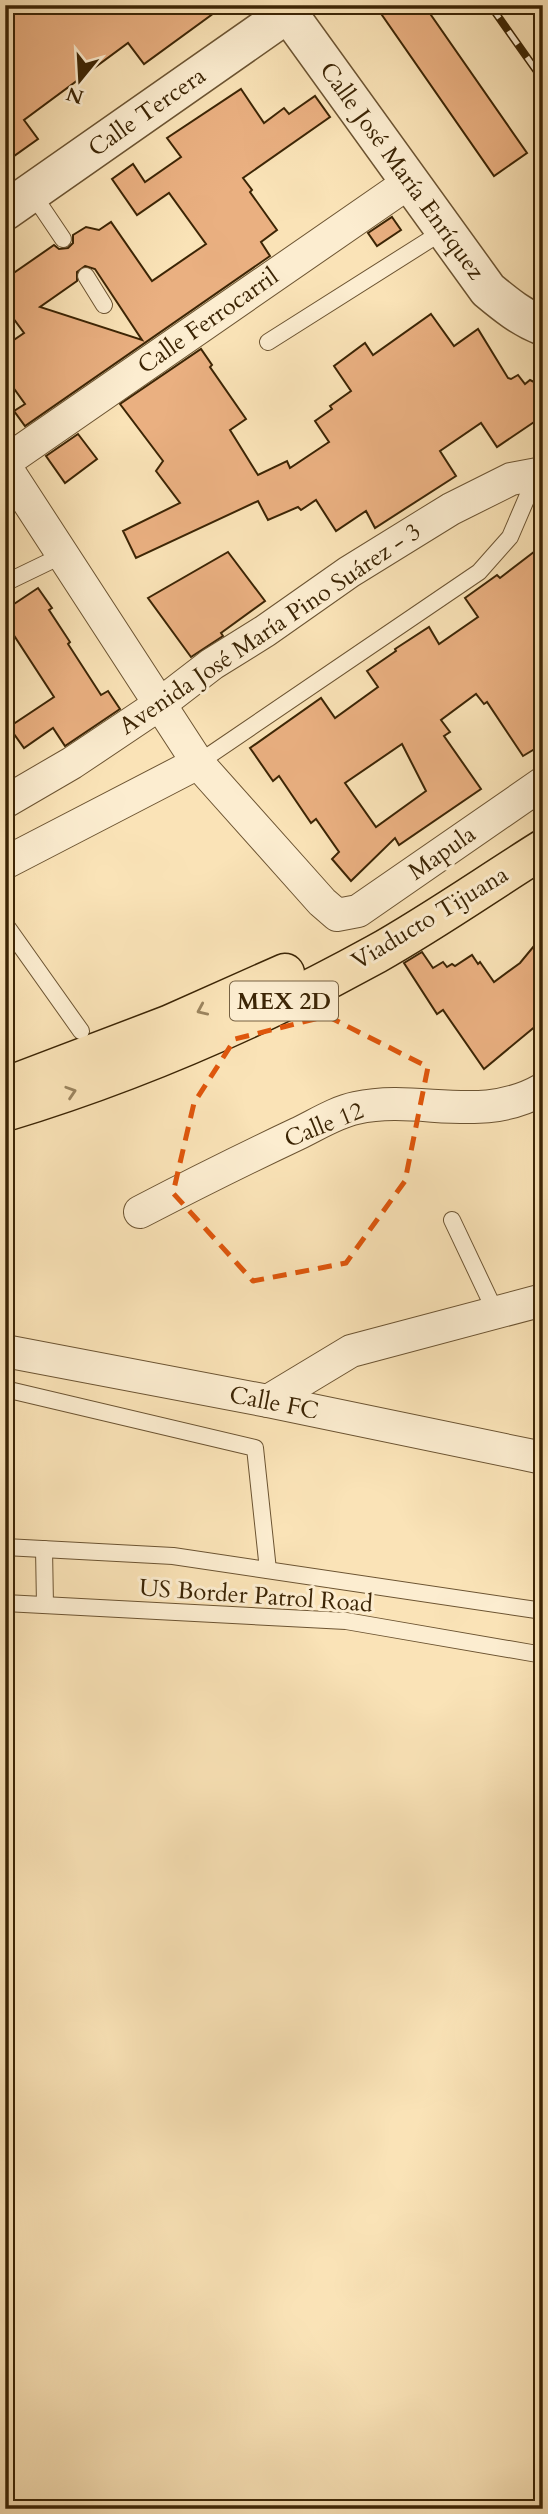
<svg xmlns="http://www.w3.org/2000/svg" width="548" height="2514" viewBox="0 0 548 2514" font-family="Cardo,serif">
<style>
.building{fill:#eab081;stroke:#3c2505;stroke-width:2;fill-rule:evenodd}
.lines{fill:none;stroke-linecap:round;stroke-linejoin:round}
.service-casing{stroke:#6c5432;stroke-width:18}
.minor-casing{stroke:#6c5432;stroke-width:34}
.tertiary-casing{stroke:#6c5432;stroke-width:41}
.motorway-casing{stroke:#3c2505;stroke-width:41}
.service{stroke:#fcedd0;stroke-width:16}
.minor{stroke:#fcedd0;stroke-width:32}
.tertiary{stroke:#fcedd0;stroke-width:38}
.motorway{stroke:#fae3b7;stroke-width:38}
.rail-casing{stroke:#3c2505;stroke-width:8}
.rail{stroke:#fcedd0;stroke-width:5;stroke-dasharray:16;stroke-linecap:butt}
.oneway{stroke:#9b845e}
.marked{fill:none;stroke:#df560c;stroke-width:5;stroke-dasharray:14 9;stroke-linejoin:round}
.labels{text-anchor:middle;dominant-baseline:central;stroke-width:6;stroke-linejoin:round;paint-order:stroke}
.shield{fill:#fcedd0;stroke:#766142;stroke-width:2}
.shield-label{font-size:23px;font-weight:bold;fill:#3c2505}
.street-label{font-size:24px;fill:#3c2505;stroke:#fcedd0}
</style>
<rect width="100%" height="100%" fill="#fae3b7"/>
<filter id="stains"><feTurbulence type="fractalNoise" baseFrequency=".00286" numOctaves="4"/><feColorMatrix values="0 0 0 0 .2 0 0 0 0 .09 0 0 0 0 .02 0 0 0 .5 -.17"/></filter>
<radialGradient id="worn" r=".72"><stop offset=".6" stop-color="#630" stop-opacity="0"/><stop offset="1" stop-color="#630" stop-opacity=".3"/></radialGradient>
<g class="building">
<polygon points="5,5 225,5 144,64 128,43 24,120 38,139 14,156 5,144"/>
<polygon points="375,5 424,5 527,153 494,176"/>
<path d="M241,89L264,123L284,108L289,114L315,96L330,117L243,178L252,190L250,192L277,230L261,242L270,256L25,426L14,411L25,404L5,376V346L24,333L5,307V279L54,245L59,249L68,248L73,243V235L86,227L99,230L111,222L152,281L206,244L169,193L137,215L112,179L133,164L145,182L181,157L167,138ZM85,266L95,269L142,340L40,307L77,281V272Z"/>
<polygon points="392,217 401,230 377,246 368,233"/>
<polygon points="431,314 454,346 478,329 508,378 511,379 518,375 525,384 530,380 534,382 543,375 543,416 497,447 481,423 440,451 456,476 375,528 366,511 336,531 316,500 301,510 298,507 268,520 258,501 136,558 123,531 180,503 156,471 163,461 120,404 201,349 212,365 210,367 246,419 230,430 258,475 287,461 290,468 329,442 315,421 332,409 330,406 351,391 334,366 365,343 373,355"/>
<polygon points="78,434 97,459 65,483 46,456"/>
<path d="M543,545V744L523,756L487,702L484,704L476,694L441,720L450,732L444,736L481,789L399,845L395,838L351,881L332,859L339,852L316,819L311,823L279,776L273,781L250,748L321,698L335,718L378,687L367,671L396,651L395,649L429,627L439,644L478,617L465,598L497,575L500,578ZM402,744L426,791L376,827L345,783Z"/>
<polygon points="228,552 265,601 221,633 223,636 191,657 148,598"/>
<polygon points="38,588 52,608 49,610 70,642 68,644 101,695 108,691 120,709 65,746 53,728 24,748 9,727 54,697 13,634 5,640 5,610"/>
<polygon points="543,935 543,1020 484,1069 443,1010 437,1014 404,963 422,952 433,968 443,962 447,967 452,964 455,966 472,955 478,964 480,962 494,982 520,963"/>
</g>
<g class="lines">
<g class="service-casing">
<g id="service">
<polyline points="32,193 63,239"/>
<polyline points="86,276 104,305"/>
<polyline points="268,342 445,230"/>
<polyline points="5,583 63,555"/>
<polyline points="198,763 479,572 510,537 537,474"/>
<polyline points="5,924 81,1031"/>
<polyline points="452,1220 496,1313"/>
<polyline points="5,1389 255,1448 268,1570"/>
<polyline points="5,1547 173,1556 543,1611"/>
<polyline points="44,1549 45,1605"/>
<polyline points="5,1603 346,1621 543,1655"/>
</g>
</g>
<g class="minor-casing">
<g id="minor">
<polyline points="5,462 411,181"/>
<polyline points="5,466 198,763 322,902 337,915 358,911 543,783"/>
<polyline points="5,802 72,763 160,704 212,664 265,631 349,572 451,509 511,479 543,473"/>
<polyline points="5,863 198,763"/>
<path d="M140,1212C192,1185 244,1159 297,1134C316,1125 336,1112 356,1108C420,1094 481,1125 543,1089"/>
<polyline points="5,1351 268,1401 543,1458"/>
<polyline points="268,1401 351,1351 543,1300"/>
</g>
</g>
<g class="tertiary-casing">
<path id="tertiary" d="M5,211L288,13L488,290C506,305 522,318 543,326"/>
</g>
<g class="motorway-casing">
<g id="motorway">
<polyline points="5,1087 168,1025 285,973"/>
<path d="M5,1112C134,1073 258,1019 376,954C433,922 487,884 543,849"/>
</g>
</g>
<use href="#service" class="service"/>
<use href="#minor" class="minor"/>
<use href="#tertiary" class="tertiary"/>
<use href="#motorway" class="motorway"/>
<g class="rail-casing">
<polyline id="rail" points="490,5 543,80"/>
</g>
<use href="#rail" class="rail"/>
</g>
<defs><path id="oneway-chevron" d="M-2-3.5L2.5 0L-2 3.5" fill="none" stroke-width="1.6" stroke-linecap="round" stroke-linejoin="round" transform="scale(1.75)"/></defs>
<g class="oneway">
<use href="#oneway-chevron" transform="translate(202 1010) rotate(156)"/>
<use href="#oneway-chevron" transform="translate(71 1092) rotate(-18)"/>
</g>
<path class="marked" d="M327,1016L428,1067L405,1181L346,1263L253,1281L173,1193L194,1103L235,1039Z"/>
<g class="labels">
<rect class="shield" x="230" y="981.5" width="108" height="39" rx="5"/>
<g class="shield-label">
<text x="284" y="1001">MEX 2D</text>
</g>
<g class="street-label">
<text transform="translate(147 112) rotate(-35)">Calle Tercera</text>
<text transform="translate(402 171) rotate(54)">Calle José María Enríquez</text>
<text transform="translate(208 321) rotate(-35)">Calle Ferrocarril</text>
<text transform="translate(270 629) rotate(-34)">Avenida José María Pino Suárez - 3</text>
<text transform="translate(442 853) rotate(-35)">Mapula</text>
<text transform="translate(430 918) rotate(-31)">Viaducto Tijuana</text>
<text transform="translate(324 1125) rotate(-22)">Calle 12</text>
<text transform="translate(274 1403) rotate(11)">Calle FC</text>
<text transform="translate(256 1596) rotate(4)">US Border Patrol Road</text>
</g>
</g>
<rect width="548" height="2514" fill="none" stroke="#fae3b7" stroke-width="28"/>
<rect x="7" y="7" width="534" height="2500" fill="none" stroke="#3c2505" stroke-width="3.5"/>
<rect x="14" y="14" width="520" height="2486" fill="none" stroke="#3c2505" stroke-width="2"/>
<g transform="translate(80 80) rotate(198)" stroke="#fcedd0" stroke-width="5" paint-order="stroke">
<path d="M0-5L12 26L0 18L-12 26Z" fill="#3c2505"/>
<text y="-10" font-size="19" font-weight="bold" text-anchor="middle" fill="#3c2505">N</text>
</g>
<rect width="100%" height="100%" filter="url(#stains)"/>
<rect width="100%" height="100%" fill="url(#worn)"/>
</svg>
